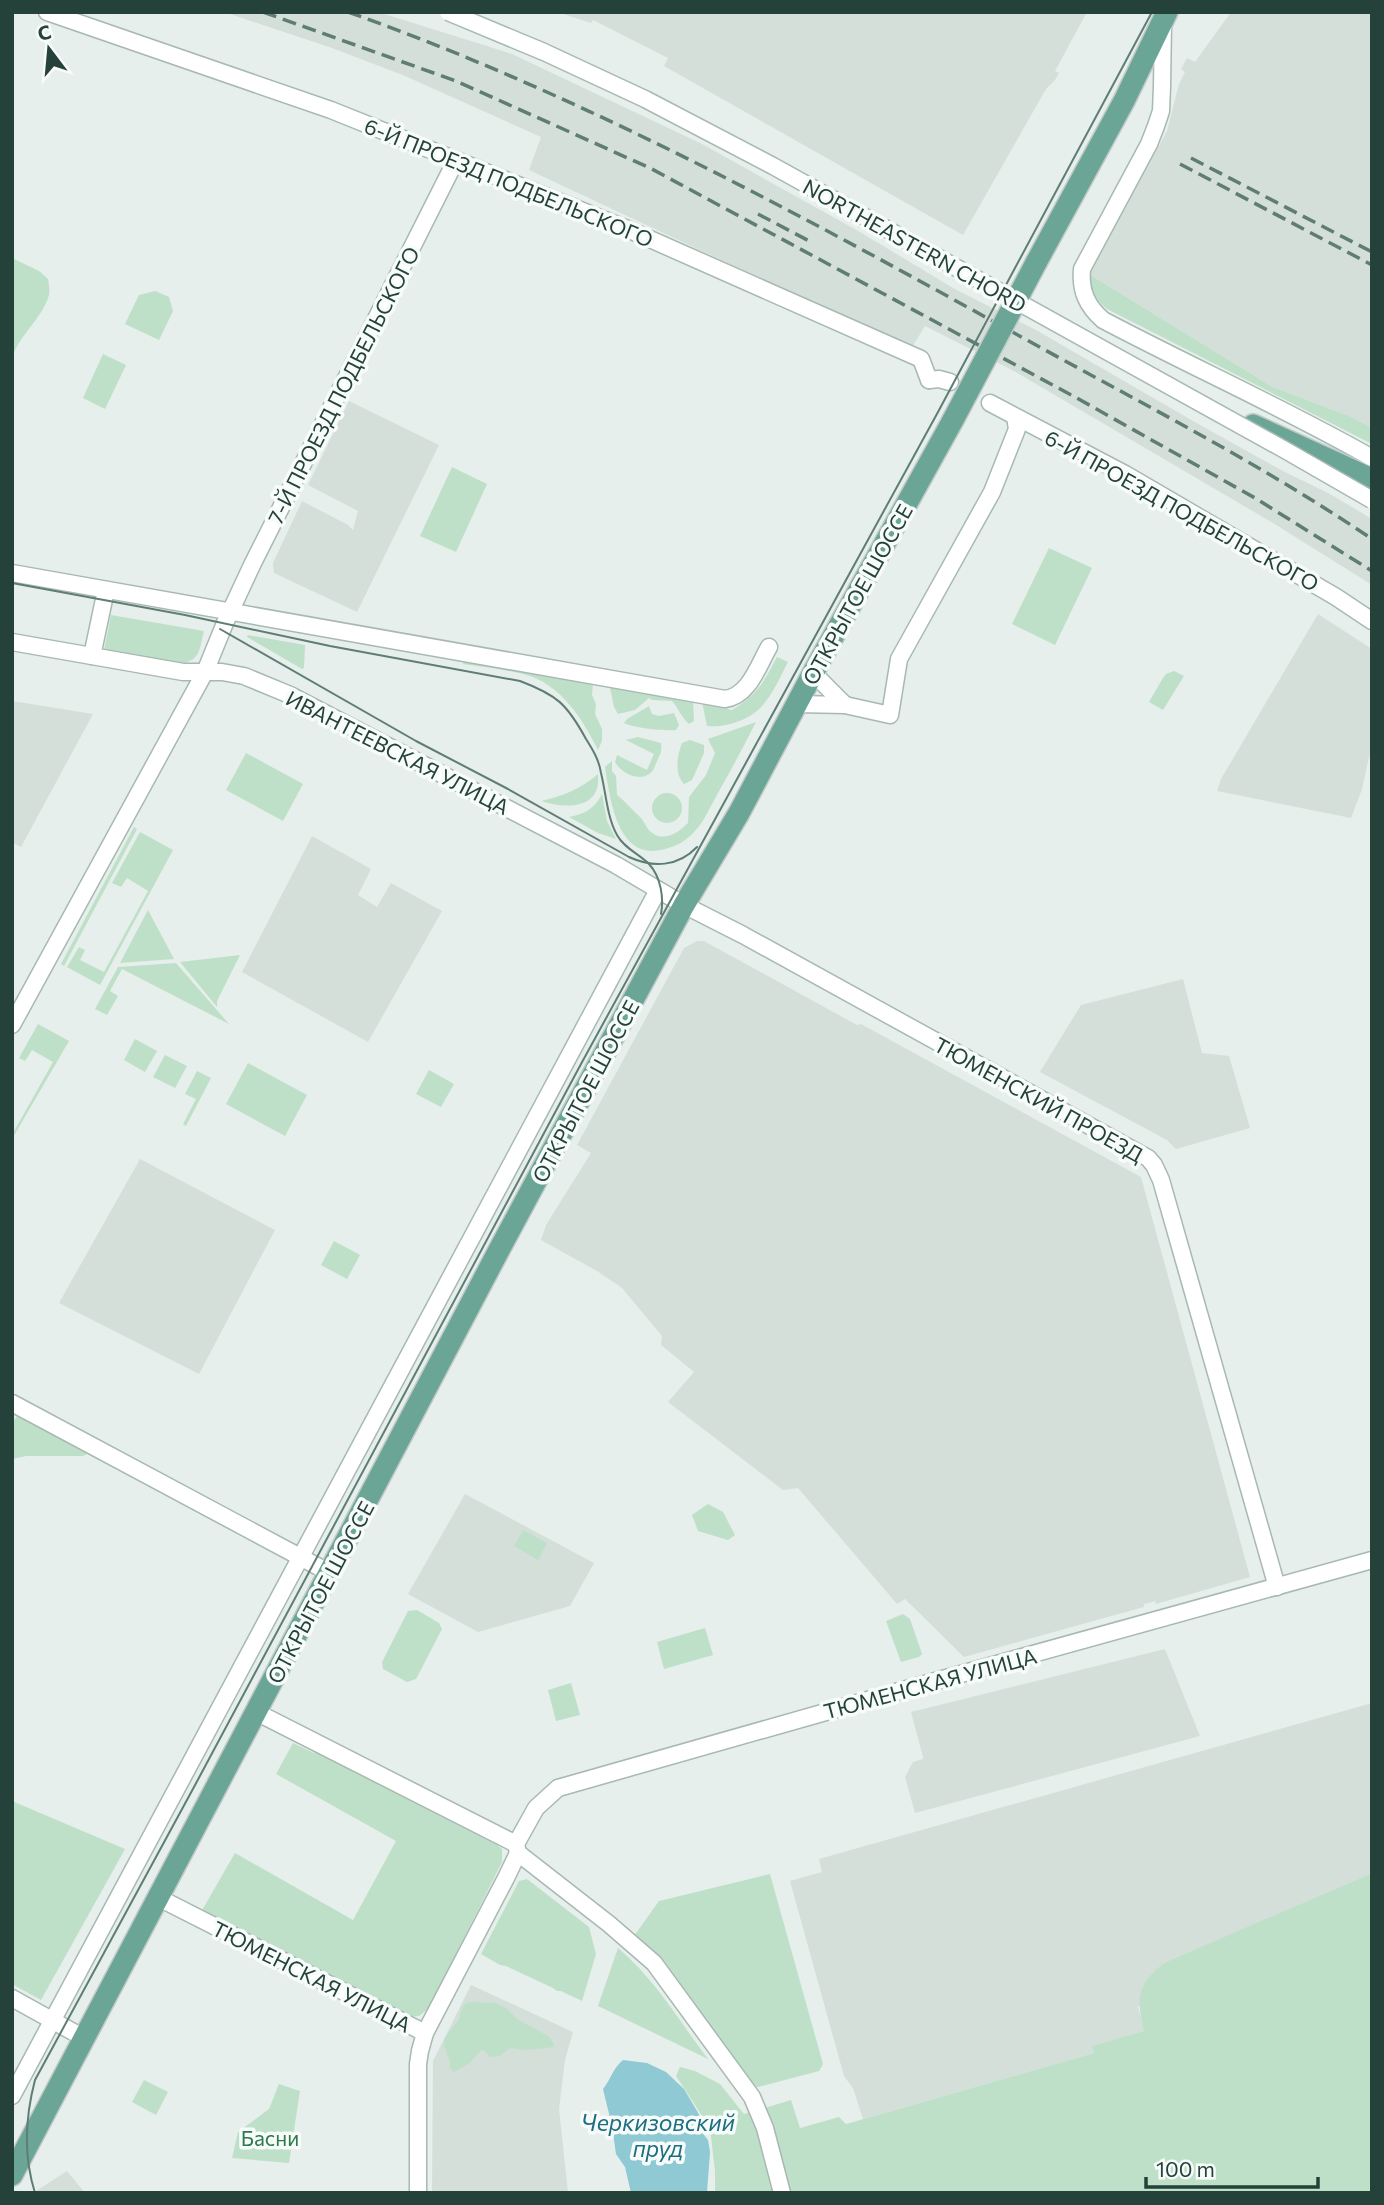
<svg xmlns="http://www.w3.org/2000/svg" width="1384" height="2205" viewBox="0 0 1384 2205" font-family="Commissioner,sans-serif">
<style>
.built{fill:#d4dfda}
.green{fill:#bfe0c8}
.water{fill:#8ec9d4}
.lines{fill:none;stroke-linecap:round;stroke-linejoin:round}
.minor-casing{stroke:#a8b8b2;stroke-width:19}
.major-casing{stroke:#c2cac8;stroke-width:24}
.minor{stroke:#fff;stroke-width:16}
.major{stroke:#6aa596;stroke-width:21}
.tram{stroke:#5f7d75;stroke-width:2}
.rail{stroke:#5f7d75;stroke-width:3.5;stroke-dasharray:14 7;stroke-linecap:butt}
.minor-bridge-casing{stroke:#a8b8b2;stroke-width:19;stroke-linecap:butt}
.major-bridge-casing{stroke:#c2cac8;stroke-width:24;stroke-linecap:butt}
.minor-bridge{stroke:#fff;stroke-width:16}
.major-bridge{stroke:#6aa596;stroke-width:21}
.labels{text-anchor:middle;dominant-baseline:central;stroke-width:7;stroke-linejoin:round;paint-order:stroke}
.street-label{font-size:21px;fill:#24423a;stroke:#f7fbf9}
.park-label{font-size:21px;fill:#2d7a4b;stroke:#f7fbf9}
.water-label{font-size:23px;font-style:italic;fill:#1c6f80;stroke:#f7fbf9}
</style>
<rect width="100%" height="100%" fill="#e6efeb"/>
<g class="built">
<polygon points="224,12 378,12 512,54 702,144 860,232 953,288 1036,330 1193,421 1281,470 1330,494 1372,519 1372,585 1273,523 1012,370 925,326 911,349 529,170 541,137 405,76 332,48"/>
<polygon points="557,12 1087,12 1055,71 1059,73 1055,80 1046,89 963,235 664,66 668,58 593,20 591,23"/>
<polygon points="1231,12 1372,12 1372,428 1352,417 1273,387 1089,274 1167,131 1179,84 1185,72 1181,69 1187,58 1195,62"/>
<polygon points="349,401 439,445 357,612 274,573 273,563 302,501 348,525 353,530 358,511 308,485"/>
<polygon points="1318,614 1372,649 1372,753 1369,757 1362,789 1351,818 1217,791 1221,779"/>
<polygon points="12,701 93,714 21,847 12,842"/>
<polygon points="312,836 371,869 358,895 377,907 391,883 442,911 368,1042 242,972"/>
<polygon points="697,941 704,941 857,1025 861,1024 1141,1177 1250,1577 1156,1604 1155,1601 1149,1603 1144,1604 1144,1607 964,1657 905,1599 897,1604 798,1488 783,1490 668,1402 694,1372 661,1345 662,1336 622,1288 597,1271 541,1240 546,1225 591,1153 577,1145 684,948"/>
<polygon points="1183,979 1202,1053 1229,1056 1250,1128 1176,1149 1167,1140 1040,1072 1081,1005"/>
<polygon points="140,1159 275,1230 199,1374 59,1303"/>
<polygon points="465,1494 594,1563 570,1606 478,1632 408,1594"/>
<polygon points="1165,1649 1200,1736 915,1813 905,1777 913,1762 923,1759 923,1757 911,1712"/>
<polygon points="1372,1703 1372,1873 1303,1903 1138,2007 1145,2031 1093,2046 1094,2053 863,2119 853,2088 844,2076 790,1881 822,1872 819,1859"/>
<polygon points="471,1985 573,2032 565,2060 559,2109 568,2193 432,2193 433,2061"/>
<polygon points="67,2171 85,2193 37,2193 36,2191"/>
</g>
<g class="green">
<path d="M12,258L39,271L48,279C49,284 50,291 49,295C42,319 19,335 12,358Z"/>
<path d="M1089,274L1273,387L1352,417L1372,428V444L1107,309C1095,299 1089,289 1089,274Z"/>
<polygon points="155,291 169,297 173,311 159,340 125,324 139,295"/>
<polygon points="103,354 126,365 105,409 83,398"/>
<polygon points="452,467 487,484 456,552 420,536"/>
<polygon points="1049,548 1092,568 1055,645 1012,624"/>
<path d="M111,615L204,631C199,650 201,660 180,664L104,650Z"/>
<polygon points="248,635 305,645 304,668 302,669 247,637"/>
<path d="M777,657L788,662C781,675 775,690 766,701C754,719 727,728 707,726L702,702L732,710C758,694 763,683 777,657Z"/>
<path d="M464,660L593,683L592,695L596,704L595,714L602,729V741L598,750C582,718 560,683 523,674C503,669 483,667 463,664Z"/>
<polygon points="1174,671 1184,676 1163,710 1149,702 1163,678 1166,674"/>
<path d="M609,683L693,700L694,721L689,724C681,717 679,709 672,701L652,700L649,698L635,710L618,714L614,707Z"/>
<path d="M649,706L652,714L659,716L674,713L679,725L676,730C664,731 633,728 624,723L627,719Z"/>
<path d="M756,722C744,746 731,770 718,793C711,805 705,820 696,830C686,841 679,845 665,849C617,863 610,798 605,767L612,761V771L616,776L617,795C626,802 633,811 642,819C644,822 646,826 648,829C661,844 677,834 688,823L689,797L706,775L715,753L708,739Z"/>
<path d="M638,737L661,743C662,750 661,753 658,759C655,765 654,771 649,774C638,782 620,772 615,762L617,755L647,770L654,754L626,740Z"/>
<path d="M690,740L704,745V753L692,780L684,784C674,773 677,756 682,743Z"/>
<polygon points="246,753 303,784 283,821 226,790"/>
<path d="M598,774C602,810 565,809 541,801C563,796 581,789 598,774Z"/>
<circle cx="667" cy="808" r="15"/>
<path d="M602,794L607,821L616,839L598,833L569,817C585,814 594,809 602,794Z"/>
<polygon points="134,827 137,829 64,966 61,964"/>
<polygon points="140,832 173,850 100,985 67,967 79,947 85,950 80,960 104,972 148,891 127,878 121,887 112,883"/>
<polygon points="148,910 174,959 120,963"/>
<polygon points="240,955 217,1001 217,1007 180,962"/>
<polygon points="176,963 229,1024 122,969 110,991 118,996 107,1015 95,1009 118,967"/>
<polygon points="38,1024 69,1041 12,1139 12,1135 53,1062 32,1050 25,1061 19,1058"/>
<polygon points="135,1039 157,1051 145,1072 124,1060"/>
<polygon points="165,1055 187,1066 175,1088 153,1077"/>
<polygon points="248,1063 307,1095 285,1136 226,1104"/>
<polygon points="429,1070 454,1084 441,1107 416,1094"/>
<polygon points="197,1071 211,1078 186,1126 183,1124 196,1099 185,1094"/>
<polygon points="334,1241 360,1255 347,1279 321,1265"/>
<polygon points="18,1414 89,1453 83,1456 26,1456 12,1459 12,1424"/>
<polygon points="708,1504 723,1512 735,1535 728,1540 698,1531 692,1515"/>
<polygon points="523,1530 547,1543 538,1560 514,1546"/>
<polygon points="417,1610 439,1623 442,1629 416,1679 407,1682 383,1669 382,1662 408,1611"/>
<polygon points="903,1614 910,1619 922,1654 919,1657 901,1662 886,1621"/>
<polygon points="705,1628 713,1655 664,1669 657,1642"/>
<polygon points="571,1683 580,1715 556,1721 548,1690"/>
<polygon points="293,1743 314,1753 326,1752 406,1794 409,1799 489,1838 502,1849 502,1862 429,2008 419,2016 405,2017 201,1912 235,1853 353,1920 396,1841 276,1774"/>
<polygon points="12,1801 125,1849 41,2000 12,1984"/>
<path d="M1372,1873V2193H715V2171L710,2128L676,2076L680,2067L695,2071L720,2084L744,2114L791,2100L800,2128L839,2117L846,2124L1094,2053L1092,2046L1144,2031C1136,1998 1137,1985 1164,1963Z"/>
<polygon points="770,1874 823,2064 819,2071 758,2087 751,2085 634,1936 659,1901"/>
<polygon points="527,1879 589,1927 596,1954 582,2001 561,1991 557,1991 553,1988 506,1966 500,1965 481,1954 519,1881"/>
<path d="M618,1948C654,1978 680,2022 708,2059L598,2006Z"/>
<polygon points="472,2002 496,2003 507,2009 517,2019 550,2037 555,2047 526,2050 510,2048 500,2056 489,2057 486,2052 481,2050 470,2063 454,2072 450,2068 450,2062 444,2046 444,2039 459,2019 462,2008 466,2003"/>
<polygon points="144,2080 168,2092 156,2115 132,2102"/>
<polygon points="279,2084 300,2091 289,2163 232,2158 238,2132 269,2109"/>
</g>
<path class="water" d="M623,2060L647,2063L666,2072L684,2089L700,2116L704,2135L708,2140L710,2152L707,2193H631L625,2167L616,2154L612,2126L603,2089C611,2079 613,2068 623,2060Z"/>
<g class="lines">
<g class="minor-casing">
<g id="minor">
<polyline points="47,12 331,110 625,228 921,359 929,380"/>
<path d="M1163,23L1162,87L1161,111L1156,126L1149,144L1082,269C1080,291 1087,306 1103,320C1192,367 1284,408 1372,458"/>
<polyline points="929,380 939,379 950,382"/>
<polyline points="990,403 1125,474 1336,597 1372,621"/>
<path d="M12,573L725,699C749,696 758,666 769,647"/>
<polyline points="12,642 183,672 222,672 244,676 290,695 616,865 684,905 743,935 1148,1158 1154,1165 1161,1180 1277,1587"/>
<polyline points="92,656 106,590"/>
<polyline points="813,673 845,705"/>
<polyline points="797,704 845,705 890,715 899,659 992,492 1017,429 1015,417"/>
<polyline points="12,1025 205,672 225,623 253,563 456,160"/>
<polyline points="12,1403 330,1573"/>
<polyline points="256,1712 516,1844"/>
<polyline points="518,1853 609,1924 654,1963 752,2097 765,2128 782,2193"/>
<polyline points="159,1898 425,2033"/>
<polyline points="12,1998 84,2038"/>
<polyline points="12,2096 658,890"/>
<polyline points="418,2193 418,2064 420,2051 425,2033 506,1878 518,1853 516,1844 536,1808 558,1788 896,1692 1372,1560"/>
</g>
</g>
<g class="major-casing">
<g id="major">
<polyline points="1037,261 1124,101 1167,12"/>
<polyline points="1253,425 1372,479"/>
<polyline points="12,2175 499,1250 684,905 739,813 813,673 953,420"/>
</g>
</g>
<use href="#minor" class="minor"/>
<use href="#major" class="major"/>
<g class="tram">
<path d="M12,583L185,615L330,646L520,681C557,695 567,704 586,739C593,750 599,760 601,773C606,793 607,817 617,835C624,848 639,854 649,864C661,877 664,898 661,914"/>
<path d="M220,629L416,741L508,789L629,857C653,868 678,867 697,847"/>
<path d="M35,2193C23,2155 25,2118 35,2080L194,1787L581,1064L938,412L1152,12"/>
</g>
<g class="rail">
<polyline points="263,12 456,81 650,168 1075,397 1255,498 1372,571"/>
<path d="M348,12C582,95 799,214 1016,334C1135,400 1258,462 1372,539"/>
<polyline points="1191,158 1372,252"/>
<polyline points="1180,164 1372,265"/>
<polyline points="758,214 811,242"/>
</g>
<g class="minor-bridge-casing">
<polyline id="minor-bridge" points="448,12 544,52 645,99 773,166 1285,450 1372,500"/>
</g>
<g class="major-bridge-casing">
<polyline id="major-bridge" points="953,420 1037,261"/>
</g>
<use href="#minor-bridge" class="minor-bridge"/>
<use href="#major-bridge" class="major-bridge"/>
</g>
<g class="labels">
<g class="street-label">
<text transform="translate(509 182) rotate(22)">6-Й ПРОЕЗД ПОДБЕЛЬСКОГО</text>
<text transform="translate(915 245) rotate(29)">NORTHEASTERN CHORD</text>
<text transform="translate(343 385) rotate(-63)">7-Й ПРОЕЗД ПОДБЕЛЬСКОГО</text>
<text transform="translate(1182 510) rotate(29)">6-Й ПРОЕЗД ПОДБЕЛЬСКОГО</text>
<text transform="translate(857 594) rotate(-61)">ОТКРЫТОЕ ШОССЕ</text>
<text transform="translate(398 752) rotate(27)">ИВАНТЕЕВСКАЯ УЛИЦА</text>
<text transform="translate(585 1091) rotate(-62)">ОТКРЫТОЕ ШОССЕ</text>
<text transform="translate(1039 1099) rotate(29)">ТЮМЕНСКИЙ ПРОЕЗД</text>
<text transform="translate(320 1592) rotate(-62)">ОТКРЫТОЕ ШОССЕ</text>
<text transform="translate(930 1683) rotate(-15)">ТЮМЕНСКАЯ УЛИЦА</text>
<text transform="translate(312 1976) rotate(27)">ТЮМЕНСКАЯ УЛИЦА</text>
</g>
<g class="park-label">
<text x="270" y="2137">Басни</text>
</g>
<g class="water-label">
<text x="658" y="2122">Черкизовский<tspan x="658" dy="26">пруд</tspan></text>
</g>
</g>
<rect width="1384" height="2205" fill="none" stroke="#24423a" stroke-width="28"/>
<g transform="translate(49 49) rotate(344)" stroke="#f7fbf9" stroke-width="5" paint-order="stroke">
<path d="M0-5L12 26L0 18L-12 26Z" fill="#24423a"/>
<text y="-10" font-size="19" font-weight="bold" text-anchor="middle" fill="#24423a">С</text>
</g>
<path d="M1146 2177v10h172v-10" fill="none" stroke="#24423a" stroke-width="3.5"/>
<text x="1156" y="2177" font-size="21" fill="#24423a" stroke="#f7fbf9" stroke-width="5" paint-order="stroke">100 m</text>
</svg>
